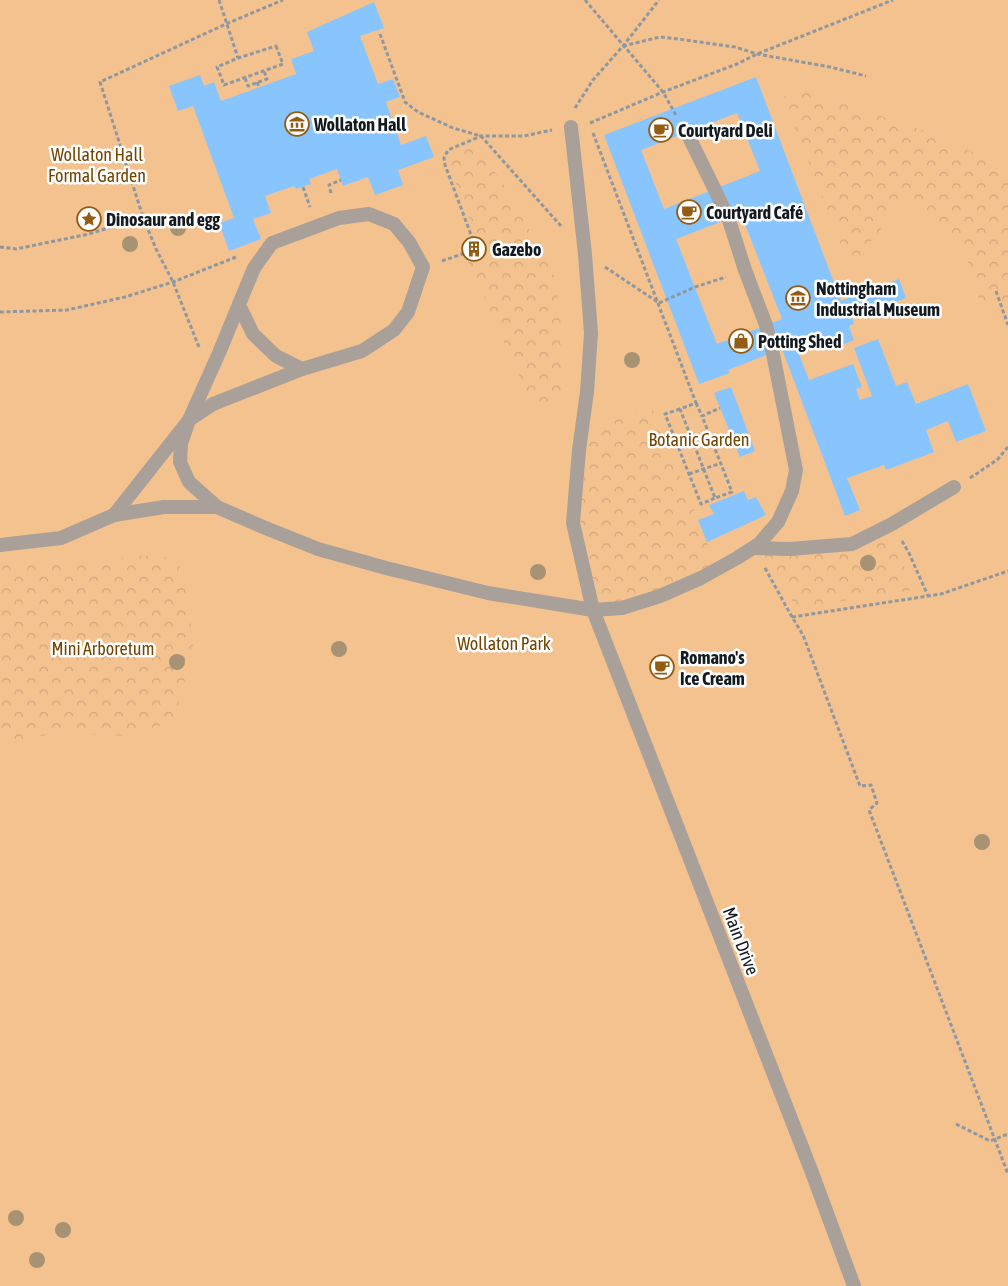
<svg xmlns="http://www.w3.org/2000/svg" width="1008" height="1286" viewBox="0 0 1008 1286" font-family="'Asap Condensed',sans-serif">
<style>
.green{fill:#f4c28f}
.forest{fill:url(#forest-crowns)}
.building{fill:#88c5ff;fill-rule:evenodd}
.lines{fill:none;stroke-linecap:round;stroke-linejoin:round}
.path{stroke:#8f98a1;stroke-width:3;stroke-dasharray:4 2.5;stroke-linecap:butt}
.service{stroke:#a9a199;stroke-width:14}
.pedestrian{stroke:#a9a199;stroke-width:14}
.tree{fill:#a79373}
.labels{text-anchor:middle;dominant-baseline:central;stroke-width:5;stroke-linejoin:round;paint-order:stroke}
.poi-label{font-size:18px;font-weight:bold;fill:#131a20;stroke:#fff;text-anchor:start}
.park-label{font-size:18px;fill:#734501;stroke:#fff}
.street-label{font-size:18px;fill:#131a20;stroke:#fff}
</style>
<defs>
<pattern id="forest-crowns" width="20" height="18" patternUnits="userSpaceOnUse" patternTransform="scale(1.25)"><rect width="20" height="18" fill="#f4c28f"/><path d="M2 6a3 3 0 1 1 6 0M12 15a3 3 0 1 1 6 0" fill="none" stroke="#d0a67b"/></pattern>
</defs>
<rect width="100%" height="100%" fill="#e7f2fe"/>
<rect class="green" x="0" y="0" width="1008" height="1286"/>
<g class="forest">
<polygon points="808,91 939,136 1008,169 1008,313 978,297 967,259 907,196 850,268 783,97"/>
<polygon points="476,145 530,223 527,226 538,246 544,244 552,265 561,315 562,355 561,392 555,401 547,407 541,409 533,407 468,261 486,253 477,238 449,166 452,155"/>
<polygon points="651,406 718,569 660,596 593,610 572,524 582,433"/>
<polygon points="894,539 913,590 797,608 764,555 847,552"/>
<polygon points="154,555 178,560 189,601 193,649 174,721 130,736 56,733 0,745 0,561 42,566"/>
</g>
<g class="building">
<polygon points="374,2 384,28 360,36 378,84 393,79 400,97 386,102 401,145 426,136 434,157 398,170 403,185 375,195 368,177 343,186 337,169 309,179 311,184 296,189 294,186 265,196 271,213 253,219 261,239 229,251 219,223 234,218 193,106 178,111 169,86 200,75 204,86 214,82 221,101 296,74 291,59 314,51 307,32"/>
<path d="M756,77L841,301L899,279L906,298L852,318L854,324L849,326L854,340L827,351L821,336L796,346L809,380L853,364L862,387L856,389L860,400L872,396L854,348L878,339L896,386L907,382L916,404L968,384L986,431L956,442L948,421L926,430L934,452L886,470L884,465L847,478L860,510L845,516L782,349L728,370L730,373L699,384L604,135ZM737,113L760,171L664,209L641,150ZM741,214L782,319L717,344L676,239Z"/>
<polygon points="480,237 486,253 468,261 461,244"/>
<polygon points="731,387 755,451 740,457 714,393"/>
<polygon points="744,491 748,500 756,497 766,515 707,542 698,520 714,514 709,505"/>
</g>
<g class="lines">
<g class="path">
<polyline points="219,0 238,58"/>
<polyline points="585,0 663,92 677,117"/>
<polyline points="380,34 405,102 418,112 453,128 481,136 561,226"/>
<polygon points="276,46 283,64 224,85 217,67 238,58"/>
<polyline points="623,46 660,37 678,39 735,47 757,54 830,67 866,76"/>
<polyline points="245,78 248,86 267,79 264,71"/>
<polyline points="257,82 259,87"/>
<polyline points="575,108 593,80 623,46 659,0"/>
<polyline points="590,123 663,92 737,64 757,54 893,0"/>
<polyline points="593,133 696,403 680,409 715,498 732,492 702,416 720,408"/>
<polyline points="303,187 310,207"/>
<polyline points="331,193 329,185 341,180"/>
<polyline points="473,240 445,165 444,158 448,150 481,136 524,136 552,130"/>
<polyline points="0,247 16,249 89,234 143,217"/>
<polyline points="442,261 465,253"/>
<polyline points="605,267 659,303 695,287 726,277"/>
<polyline points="996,291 1008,325"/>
<polyline points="0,312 67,310 125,297 173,282 236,257"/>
<polyline points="199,347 173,282 156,249 143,217 100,82 226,24 283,0"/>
<polyline points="696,403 702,416"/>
<polyline points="680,409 665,414 701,504 715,498"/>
<polyline points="678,445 709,433"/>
<polyline points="689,474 721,463"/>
<polyline points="970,478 997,460 1008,447"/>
<polyline points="902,541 909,553 928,596"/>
<polyline points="765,568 792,617 803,635 860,786 871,785 877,803 869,810 1008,1174"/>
<polyline points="792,617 941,594 1008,571"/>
<polyline points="956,1124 990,1141 1008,1134"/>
</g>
<g class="service">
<polyline points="571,127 585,254 591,333 587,392 579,450 573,523 593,610 811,1170 854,1286"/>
<polyline points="302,369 213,404 189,420 181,444 180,462 189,482 217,507 263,527 318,549 386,568 488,593 593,610 622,608 660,596 701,578 737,558 759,544 778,522"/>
<polyline points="114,515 189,420 219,353 254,268 272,243 339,218 369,214 394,224 409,242 423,267 408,312 394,330 362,351 302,369 276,356 253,334 239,305"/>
<polyline points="0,545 61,538 114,515 164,507 217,507"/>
<polyline points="753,548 790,549 852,544 892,524 954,487"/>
</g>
<polyline class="pedestrian" points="687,133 714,188 729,220 745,270 766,325 773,354 796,470 792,491 778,522"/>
</g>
<g class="tree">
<circle cx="178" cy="228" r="8"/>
<circle cx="130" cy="244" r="8"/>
<circle cx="632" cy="360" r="8"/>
<circle cx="868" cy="563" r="8"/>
<circle cx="538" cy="572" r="8"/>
<circle cx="339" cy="649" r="8"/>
<circle cx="177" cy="662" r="8"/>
<circle cx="982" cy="842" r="8"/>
<circle cx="16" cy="1218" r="8"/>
<circle cx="63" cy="1230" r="8"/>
<circle cx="37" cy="1260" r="8"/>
</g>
<defs>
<g id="museum-ring" transform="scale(1.25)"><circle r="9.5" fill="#fff" stroke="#935c13" stroke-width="1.5"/><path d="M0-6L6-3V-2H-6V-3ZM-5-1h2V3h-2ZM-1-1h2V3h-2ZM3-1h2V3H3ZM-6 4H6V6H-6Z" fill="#935c13"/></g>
<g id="cafe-ring" transform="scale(1.25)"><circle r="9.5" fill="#fff" stroke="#935c13" stroke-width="1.5"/><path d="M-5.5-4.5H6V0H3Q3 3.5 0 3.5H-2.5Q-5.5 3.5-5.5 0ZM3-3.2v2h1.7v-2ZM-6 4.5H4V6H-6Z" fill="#935c13"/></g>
<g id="sight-ring" transform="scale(1.25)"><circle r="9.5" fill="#fff" stroke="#935c13" stroke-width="1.5"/><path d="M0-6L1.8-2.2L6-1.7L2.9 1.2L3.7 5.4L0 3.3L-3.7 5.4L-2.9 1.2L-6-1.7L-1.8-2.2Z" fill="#935c13"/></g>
<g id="building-ring" transform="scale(1.25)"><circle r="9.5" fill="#fff" stroke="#935c13" stroke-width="1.5"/><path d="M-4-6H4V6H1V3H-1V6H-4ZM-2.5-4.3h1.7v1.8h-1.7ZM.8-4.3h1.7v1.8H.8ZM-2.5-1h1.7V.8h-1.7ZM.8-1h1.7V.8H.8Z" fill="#935c13"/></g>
<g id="shop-ring" transform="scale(1.25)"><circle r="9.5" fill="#fff" stroke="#935c13" stroke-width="1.5"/><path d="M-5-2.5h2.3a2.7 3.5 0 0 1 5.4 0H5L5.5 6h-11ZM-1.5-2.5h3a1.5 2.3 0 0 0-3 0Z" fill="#935c13"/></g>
</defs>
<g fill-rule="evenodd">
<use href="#museum-ring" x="297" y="124"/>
<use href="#cafe-ring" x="661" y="130"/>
<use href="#cafe-ring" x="689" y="212"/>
<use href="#sight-ring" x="89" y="219"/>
<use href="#building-ring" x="474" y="249"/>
<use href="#museum-ring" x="798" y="298"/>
<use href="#shop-ring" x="741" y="341"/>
<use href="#cafe-ring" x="662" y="667"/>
</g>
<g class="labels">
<g class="poi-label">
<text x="314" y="124">Wollaton Hall</text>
<text x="678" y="130">Courtyard Deli</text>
<text x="706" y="212">Courtyard Café</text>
<text x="106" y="219">Dinosaur and egg</text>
<text x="492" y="249">Gazebo</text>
<text x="816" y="288">Nottingham<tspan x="816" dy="21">Industrial Museum</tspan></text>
<text x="758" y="341">Potting Shed</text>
<text x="680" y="657">Romano's<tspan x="680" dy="21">Ice Cream</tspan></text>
</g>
<g class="park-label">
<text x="97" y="154">Wollaton Hall<tspan x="97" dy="21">Formal Garden</tspan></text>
<text x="699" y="439">Botanic Garden</text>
<text x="504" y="643">Wollaton Park</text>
<text x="103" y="648">Mini Arboretum</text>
</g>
<g class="street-label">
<text transform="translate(741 941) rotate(69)">Main Drive</text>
</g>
</g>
</svg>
